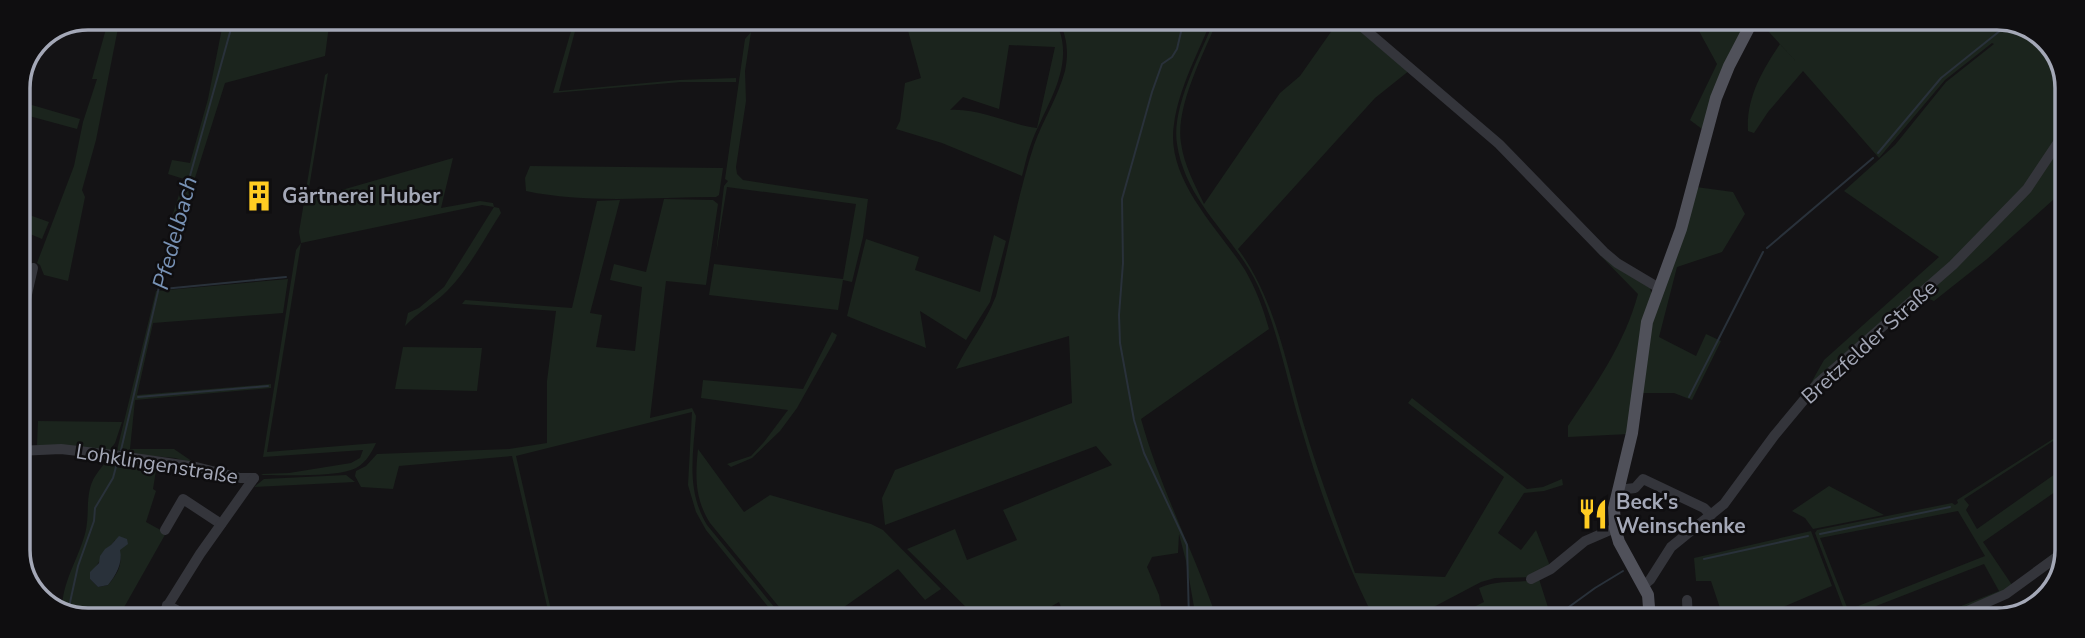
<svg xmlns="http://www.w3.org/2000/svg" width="2085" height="638" viewBox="0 0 2085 638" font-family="'Nunito Sans',sans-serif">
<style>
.green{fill:#1b241d;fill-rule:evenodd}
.water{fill:#29313a}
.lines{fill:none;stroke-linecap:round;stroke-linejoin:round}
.stream{stroke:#29313a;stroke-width:2}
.minor{stroke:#34353b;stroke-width:10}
.major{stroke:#50515a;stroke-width:12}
.labels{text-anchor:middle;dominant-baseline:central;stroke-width:5;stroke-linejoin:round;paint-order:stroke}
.poi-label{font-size:21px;font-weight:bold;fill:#a4a8b7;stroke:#0f0e10;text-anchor:start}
.street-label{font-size:21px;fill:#a4a8b7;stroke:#0f0e10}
.water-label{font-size:23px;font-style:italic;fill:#7892b5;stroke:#0f0e10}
.rim{fill:none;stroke:#a4a8b7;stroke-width:3.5}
</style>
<rect width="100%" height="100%" fill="#141315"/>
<g class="green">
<polygon points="109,18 120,18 96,140 82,190 85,197 68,281 44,275 40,265 37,263 74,166 83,122 97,79 92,79"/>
<polygon points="224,18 330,18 325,56 225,83 182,219 172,217 184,179 168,174 172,160 190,163 208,99"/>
<path d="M1058,19H1212C1198,53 1179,88 1174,124C1165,179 1218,228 1245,270C1256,289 1263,308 1269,329L1141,419C1160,488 1194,552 1217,619H1050L1063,612L1059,602L1029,619H978L907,549L955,529L967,560L1017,540L1003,510L1112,465L1096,446L885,525L882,498L895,470L1072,403L1069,336L956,369C968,344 986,322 996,296C1009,246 1018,194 1034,145C1043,120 1058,97 1065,71C1069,52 1067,36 1058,19ZM1179,534L1186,561L1194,607L1162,613L1159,595L1147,567L1152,557L1178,553Z"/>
<path d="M1215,19H1218C1204,53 1175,107 1181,143C1184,165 1195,185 1204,204L1280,93L1300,76L1340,19H1350L1410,70L1375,98L1238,249C1275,299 1286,363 1303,422C1318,473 1337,523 1355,573L1445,577L1504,477L1408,403L1412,398L1527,489L1543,487L1562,479L1563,485L1544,491L1524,493L1498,533L1521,550L1536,530L1550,566L1532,577L1495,578L1481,582L1426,611L1405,620H1375C1344,559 1320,493 1301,427C1287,381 1278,330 1258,286C1235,236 1186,204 1177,144C1171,108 1201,53 1215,19Z"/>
<polygon points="578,20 559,91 679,80 736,78 736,82 681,82 553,93 574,21"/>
<polygon points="1693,20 1753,20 1706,132 1690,120 1717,64"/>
<path d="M1758,20H2012L2013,28L2020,23L2050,42L2067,83V175L2053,200L1987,259L1934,301L1920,295L1798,406L1824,360L1939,257L1844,191L1895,145L1946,82L1994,44L1992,43L1945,80L1879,158L1803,71L1768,112L1754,133L1748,131C1746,98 1762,71 1780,44L1800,66Z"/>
<path d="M907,27L1059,29C1074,70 1044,108 1031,144C1027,154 1025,165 1022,176L942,143L896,129L900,121L905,83L921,78ZM1009,45L1055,47L1037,128C1008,124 979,108 950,110L963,97L999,109Z"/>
<polygon points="751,32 745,71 746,101 736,167 737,174 743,180 868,199 863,237 852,282 843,280 838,310 709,295 714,264 843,279 856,204 727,187 716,254 724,186 728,181 725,179 745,39"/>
<path d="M328,73L307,200L453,158L441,208L480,201L493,203L494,207L499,208L501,213C484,239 469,269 447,291C434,304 418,312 405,326L408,313L419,308L444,287L494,207L482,205L301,243L267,452L376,443C371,454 364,466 351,470C331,477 286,475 263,475L261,474L289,473L351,463L360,458L363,450L263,457L296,250L301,243L299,232L325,75Z"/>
<polygon points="18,101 80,119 77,129 18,113"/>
<path d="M530,166L723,168L719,195L716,197C653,197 587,204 526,191L525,178Z"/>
<polygon points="1696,187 1733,192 1745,214 1722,252 1677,267 1659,337 1696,356 1706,334 1721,341 1692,400 1674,393 1641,393 1651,322"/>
<path d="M1546,195L1650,288L1652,295L1629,434L1568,437V426C1596,384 1625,343 1638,294L1598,253Z"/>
<path d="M664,199L713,200L718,204L706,285L666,281L650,418L692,408L696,416C693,455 686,490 707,525L784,619H778L706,530L696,512L688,485L692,412L516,456L553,619H550L512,456L399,466L393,489L361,487L355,476L356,471L366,466L377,454L509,449L547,443V381L556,311L462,304L465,300L572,308L597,201L620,200L590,313L602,315L596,347L635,351L642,287L610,280L614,264L646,272Z"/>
<polygon points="18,211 49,222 42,239 18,229"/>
<polygon points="994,235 1006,241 990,302 966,340 920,311 926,348 847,316 866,239 919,257 915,270 980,292"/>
<polygon points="288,279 283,313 153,323 137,395 271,384 271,388 135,400 130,449 174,449 196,464 175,458 119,453 117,450 156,291"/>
<polygon points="832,332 837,335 835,340 797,408 780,431 752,458 731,467 727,464 751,456 764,442 788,410 701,398 703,380 803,389"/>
<polygon points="403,347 482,348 477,391 395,389"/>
<polygon points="38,421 122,422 115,443 109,451 37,445"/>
<path d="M2053,439L2057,440L2066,463L2053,441L1964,499L1969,505L1966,510L1977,529L2065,467V485L1983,542L2012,585L2065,544V548C2031,575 1970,620 1926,620L1999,591L1984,564L1853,615L1855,620H1848L1815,533L1817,530L1952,503L1955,505L1958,503L1957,500ZM1958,511L1985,556L1848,610L1820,538Z"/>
<path d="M698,449L744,512L770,495L871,524L883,530L941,589L925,600L898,569L827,619H789L710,523C695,499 695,477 698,449Z"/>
<path d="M109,457L157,464L153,489L156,491L146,522L166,533L118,618H69L62,613C61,584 77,562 85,534C90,516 85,497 93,480C97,472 104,465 109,457ZM115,540C124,560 122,568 108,585L98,587L90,579C95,564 106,554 115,540Z"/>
<polygon points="346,475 355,482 254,487 264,479"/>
<polygon points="1829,486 1884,515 1813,529 1805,518 1792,511"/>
<polygon points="1811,531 1832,586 1753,620 1724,620 1711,581 1696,581 1694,558"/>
<path d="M1539,579L1552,620H1448L1484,602L1479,588C1499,579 1518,584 1539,579Z"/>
</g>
<path class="water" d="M119,536L127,539L128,544L120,550C123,563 116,575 108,585L98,587L90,579V572L99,563L100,556L105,549L111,545Z"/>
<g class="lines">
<g class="stream">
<polyline points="1184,19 1177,49 1172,57 1162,64 1152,92 1122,199 1123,263 1119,315 1120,343 1134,420 1144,453 1187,545 1189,619"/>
<polyline points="1878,153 1941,78 2001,30 1998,20"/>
<polyline points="1767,248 1873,158"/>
<polyline points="163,289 286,277"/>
<polyline points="138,397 268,386"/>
<polyline points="1689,397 1763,252"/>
<polyline points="121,450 159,287 234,18"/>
<polyline points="1820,534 1950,507"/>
<polyline points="1704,559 1808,536"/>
<polyline points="67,616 78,566 94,521 95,508 113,478 117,463"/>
<polyline points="1551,620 1595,588 1623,571"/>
</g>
<g class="minor">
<polyline points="1353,19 1499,144 1604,252 1617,263 1659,288"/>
<polyline points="18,334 33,268"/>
<polyline points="18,451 61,449 113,455 196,467 240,478 254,478"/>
<polyline points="18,472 21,450"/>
<polyline points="1618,490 1635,488 1643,479 1704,508 1711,515"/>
<polyline points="165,530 183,499 221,524"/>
<polyline points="1531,579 1551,569 1585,541 1615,528"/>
<polyline points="1644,585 1650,580 1671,547 1724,504 1774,436 1818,383 1953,265 2027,189 2067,129"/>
<polyline points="1687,600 1688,620"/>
<polyline points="167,605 191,618"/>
<polyline points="160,618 200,554 254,478"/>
<polyline points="1947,620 2006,594 2065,551"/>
</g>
<polyline class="major" points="1650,620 1648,595 1619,542 1615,528 1614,508 1632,433 1647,322 1681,229 1716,98 1729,66 1753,20"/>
</g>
<defs>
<g id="building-bare" transform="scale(2.415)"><path d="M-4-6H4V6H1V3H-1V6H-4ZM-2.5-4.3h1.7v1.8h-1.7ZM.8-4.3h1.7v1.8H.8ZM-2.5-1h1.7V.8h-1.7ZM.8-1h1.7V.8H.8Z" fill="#fc2" stroke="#0f0e10" stroke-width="2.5" paint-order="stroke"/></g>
<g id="restaurant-bare" transform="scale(2.415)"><path d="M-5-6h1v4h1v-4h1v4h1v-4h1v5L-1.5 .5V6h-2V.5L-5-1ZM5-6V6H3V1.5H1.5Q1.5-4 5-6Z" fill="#fc2" stroke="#0f0e10" stroke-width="2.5" paint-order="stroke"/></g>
</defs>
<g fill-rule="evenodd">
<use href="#building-bare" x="259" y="196"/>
<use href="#restaurant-bare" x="1593" y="514"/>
</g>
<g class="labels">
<g class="poi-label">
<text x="282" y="196">Gärtnerei Huber</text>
<text x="1616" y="502">Beck's<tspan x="1616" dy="24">Weinschenke</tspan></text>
</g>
<g class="street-label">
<text transform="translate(1869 342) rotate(-42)">Bretzfelder Straße</text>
<text transform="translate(157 464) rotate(9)">Lohklingenstraße</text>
</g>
<g class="water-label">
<text transform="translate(175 233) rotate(-75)">Pfedelbach</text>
</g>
</g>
<path d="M0 0H2085V638H0ZM88 30H1997A58 58 0 0 1 2055 88V550A58 58 0 0 1 1997 608H88A58 58 0 0 1 30 550V88A58 58 0 0 1 88 30Z" fill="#0f0e10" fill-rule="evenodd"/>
<path class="rim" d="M88 30H1997A58 58 0 0 1 2055 88V550A58 58 0 0 1 1997 608H88A58 58 0 0 1 30 550V88A58 58 0 0 1 88 30Z"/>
</svg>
